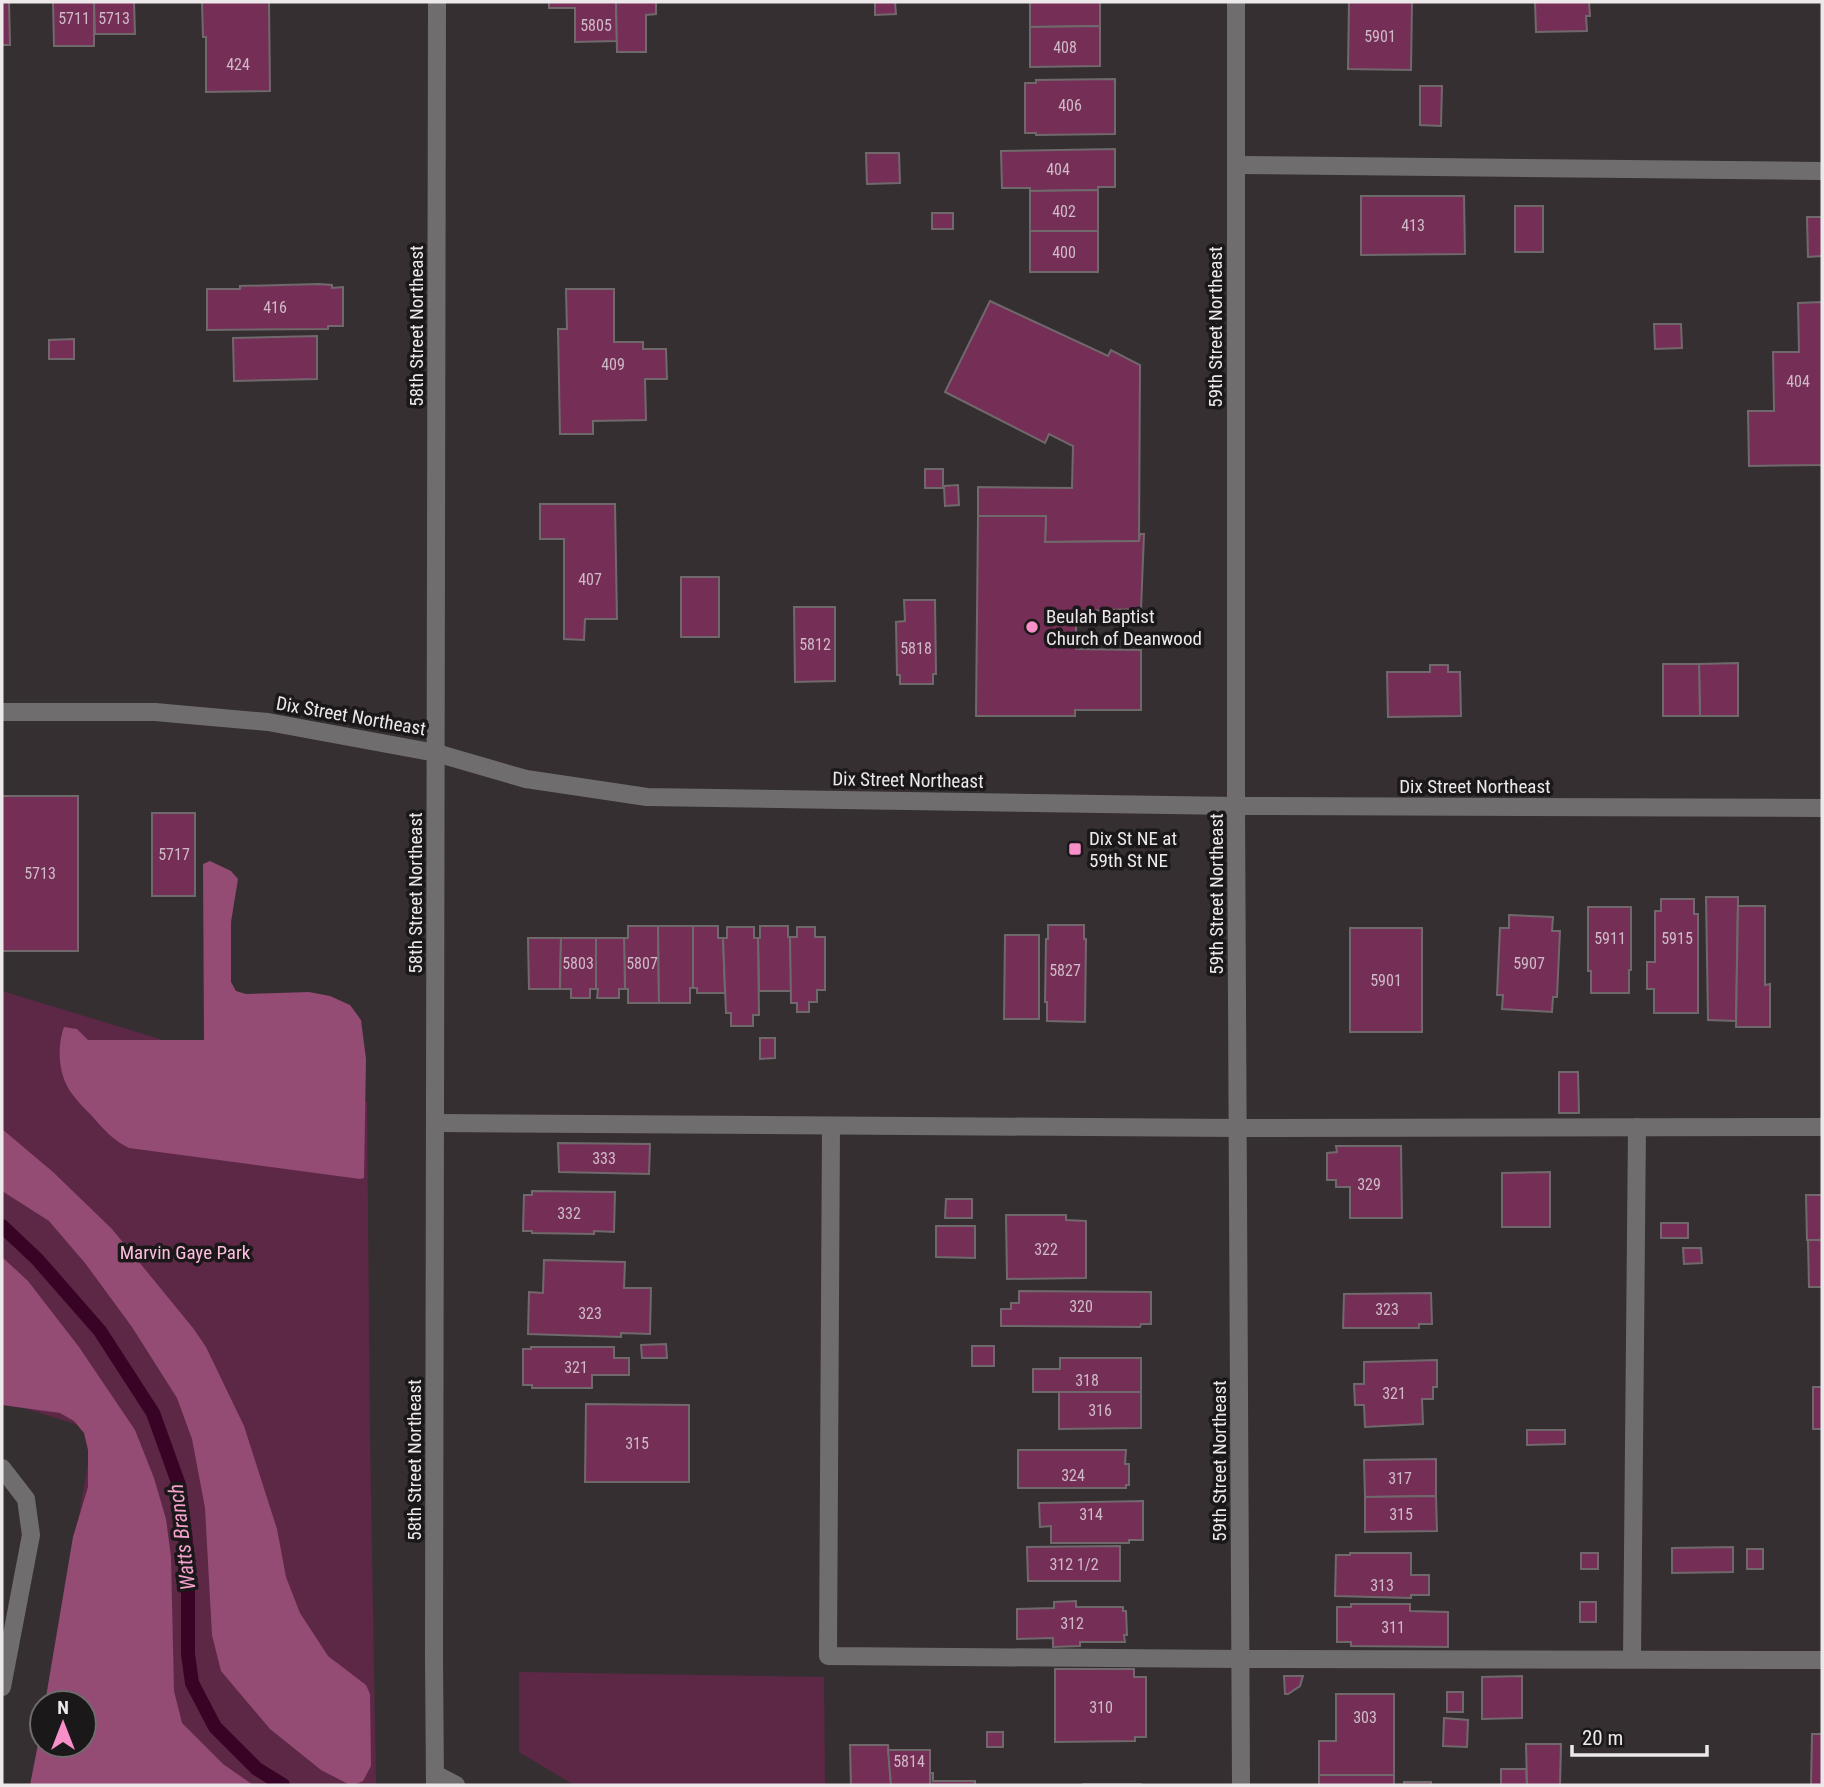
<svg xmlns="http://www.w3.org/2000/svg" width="1824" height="1787" viewBox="0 0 1824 1787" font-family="'Roboto Condensed',sans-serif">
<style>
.green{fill:#5d2846}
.forest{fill:#944b74}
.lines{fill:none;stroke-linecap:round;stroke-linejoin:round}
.stream{stroke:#370425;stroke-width:14}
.building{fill:#752f57;stroke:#70696c;stroke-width:2}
.lane{stroke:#706d6e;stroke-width:18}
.street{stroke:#706d6e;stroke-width:18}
.poi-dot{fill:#f98fc9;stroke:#1b181a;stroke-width:2.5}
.labels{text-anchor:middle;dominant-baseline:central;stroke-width:7;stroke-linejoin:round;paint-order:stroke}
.number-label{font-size:16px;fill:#cfbac6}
.street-label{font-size:19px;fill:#ede9eb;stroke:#1b181a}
.poi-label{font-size:19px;fill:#ede9eb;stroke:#1b181a;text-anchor:start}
.park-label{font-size:19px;fill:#febfdf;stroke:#1b181a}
.water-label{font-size:21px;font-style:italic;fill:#f4a2cd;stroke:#1b181a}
</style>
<rect width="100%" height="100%" fill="#362f32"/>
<g class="green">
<polygon points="2,991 367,1102 370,1438 376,1785 32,1785 42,1745 84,1745 84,1703 46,1703 94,1430 2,1401"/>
<polygon points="519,1672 824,1677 825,1785 574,1785 519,1752"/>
</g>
<g class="forest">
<path d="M210,861L231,871L238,879L231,922V982L236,991L246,994L309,992L330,996L350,1005L361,1020L366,1059L364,1178L360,1179L129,1148C114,1141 102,1128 92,1116C84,1108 76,1100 70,1091C58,1073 57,1046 64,1027L77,1029L88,1040H204L203,864Z"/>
<polygon points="2,1129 53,1172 112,1229 193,1328 206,1347 244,1426 277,1529 286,1577 300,1613 328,1656 366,1685 370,1694 371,1766 363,1781 356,1784 348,1784 321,1770 270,1729 221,1671 212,1635 205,1508 192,1439 177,1398 132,1327 85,1263 49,1221 2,1191"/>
<polygon points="2,1257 28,1281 79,1347 135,1430 154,1478 166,1519 171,1557 174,1691 182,1723 223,1764 253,1785 30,1785 42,1724 42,1745 84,1745 84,1703 45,1703 73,1537 88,1487 88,1450 84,1433 74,1421 60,1413 2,1405"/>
</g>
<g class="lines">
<polyline class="stream" points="2,1226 37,1259 100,1331 153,1413 179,1485 188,1562 188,1654 192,1683 215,1727 257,1769 283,1785"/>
</g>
<g class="building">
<polygon points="2,2 9,2 10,45 2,45"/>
<polygon points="53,2 94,2 94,46 54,46"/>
<polygon points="94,2 134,2 135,34 95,34"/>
<polygon points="202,2 269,2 270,91 206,92 206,37 203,37"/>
<polygon points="549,2 616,2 617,41 575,42 575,8 549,8"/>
<polygon points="616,2 656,2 656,14 646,15 646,52 617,52"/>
<polygon points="875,2 895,2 896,14 875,15"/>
<polygon points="1030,2 1100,2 1100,26 1030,27"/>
<polygon points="1349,2 1412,2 1411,70 1348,69"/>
<polygon points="1535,2 1589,2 1590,16 1586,16 1587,31 1536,32"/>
<polygon points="1100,26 1100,66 1030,67 1030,27"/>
<polygon points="1115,79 1115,134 1036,135 1036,133 1025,133 1025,83 1036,83 1036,80"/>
<polygon points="1420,86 1442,86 1441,126 1420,125"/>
<polygon points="1115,149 1115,187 1098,187 1098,190 1030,191 1030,188 1002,188 1001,151"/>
<polygon points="866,153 899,153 900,183 867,184"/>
<polygon points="1098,190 1098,231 1030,231 1030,191"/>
<polygon points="1361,196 1464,196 1465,254 1361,255"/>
<rect x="1515" y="206" width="28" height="46"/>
<rect x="932" y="213" width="21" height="16"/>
<polygon points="1807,217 1822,217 1822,256 1808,257"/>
<rect x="1030" y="231" width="68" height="41"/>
<polygon points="319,284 332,285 332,288 343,287 343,326 328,326 328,329 207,330 207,289 240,289 240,286"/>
<polygon points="566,289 614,289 614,342 643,342 643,349 666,349 667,379 645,379 646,420 593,421 593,434 560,434 558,329 567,329"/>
<polygon points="990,301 1108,356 1111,350 1140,365 1139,541 1045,542 1046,516 978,516 978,487 1072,488 1073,446 1049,434 1045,443 945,392"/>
<polygon points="1822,302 1822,465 1749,466 1748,411 1774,411 1773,352 1799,352 1798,303"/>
<polygon points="1654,324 1681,324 1682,348 1655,349"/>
<polygon points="317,336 317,379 234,381 233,338"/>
<polygon points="74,339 74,359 49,359 49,340"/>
<rect x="925" y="469" width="18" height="19"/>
<polygon points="958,485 959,505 945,506 944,486"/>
<polygon points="540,504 615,504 617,619 585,619 584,640 564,639 564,539 540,539"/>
<polygon points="978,516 1046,516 1045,542 1139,541 1140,534 1144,534 1141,609 1076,611 1076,649 1141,650 1141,710 1075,710 1075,716 976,716"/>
<rect x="681" y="577" width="38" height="60"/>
<polygon points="904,600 935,600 936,674 933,674 933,684 900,684 900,675 897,675 896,622 905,621"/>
<polygon points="794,607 835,607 835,681 795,682"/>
<polygon points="1738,663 1738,716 1700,716 1699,664"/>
<polygon points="1663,664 1699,664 1700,716 1663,716"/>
<polygon points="1430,665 1448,665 1448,672 1460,672 1461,716 1388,717 1387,672 1430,672"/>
<rect x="2" y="796" width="76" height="155"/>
<rect x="152" y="813" width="43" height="83"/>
<polygon points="1706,897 1738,897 1736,1021 1708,1020"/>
<polygon points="1661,899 1694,899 1694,914 1698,914 1698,1013 1654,1013 1654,989 1647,989 1647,962 1655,962 1655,911 1661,911"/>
<polygon points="1738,906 1765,906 1765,985 1770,984 1770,1027 1736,1027"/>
<polygon points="1588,907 1631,907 1631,970 1629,970 1629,993 1591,993 1591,971 1588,971"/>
<polygon points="1509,915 1553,917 1552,931 1560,931 1557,997 1553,997 1552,1012 1502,1009 1503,995 1497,995 1500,928 1509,928"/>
<polygon points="1048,925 1084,925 1084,939 1086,939 1085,1022 1047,1021 1047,1002 1045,1002 1046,939 1048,939"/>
<polygon points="628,926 658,926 659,1003 628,1003 628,989 625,989 624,938 628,938"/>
<polygon points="658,926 693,926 693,988 690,988 690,1003 659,1003"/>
<polygon points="693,926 718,926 718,938 723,938 725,993 697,993 697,988 693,988"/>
<polygon points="760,926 788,926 788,937 790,937 792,991 759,991 758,938 760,938"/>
<polygon points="727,927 754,927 754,938 758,938 759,1015 753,1015 753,1026 731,1026 731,1013 726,1013 723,938 727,938"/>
<polygon points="797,927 815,927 815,937 825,937 825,990 817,990 817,1002 809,1002 809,1012 797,1012 797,1003 791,1003 790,937 797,937"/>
<rect x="1350" y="928" width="72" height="104"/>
<polygon points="1005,935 1039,935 1039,1019 1004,1019"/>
<polygon points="528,938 561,938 560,989 529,989"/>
<polygon points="561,938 596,938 596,989 590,989 590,998 571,998 571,989 560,989"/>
<polygon points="596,938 624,938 625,989 619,989 619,998 597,998 598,989 596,989"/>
<polygon points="760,1038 775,1038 775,1058 760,1059"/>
<polygon points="1559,1072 1578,1072 1579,1113 1559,1113"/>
<polygon points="558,1143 650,1144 649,1174 559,1172"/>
<polygon points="1336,1146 1401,1146 1402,1218 1350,1218 1350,1187 1336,1187 1336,1180 1327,1180 1327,1153 1337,1152"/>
<polygon points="1550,1172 1550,1227 1502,1227 1502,1173"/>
<polygon points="532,1191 615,1192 614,1232 594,1231 594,1234 532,1233 532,1231 523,1231 524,1195 532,1195"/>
<polygon points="1806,1195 1822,1195 1822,1240 1807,1240"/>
<polygon points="946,1199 972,1199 972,1218 945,1218"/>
<polygon points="1006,1215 1066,1215 1066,1220 1086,1221 1086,1278 1007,1279"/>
<rect x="1661" y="1223" width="27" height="15"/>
<polygon points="936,1226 975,1226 975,1258 936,1257"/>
<polygon points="1808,1240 1822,1240 1822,1287 1809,1287"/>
<polygon points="1683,1248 1701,1248 1702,1263 1684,1264"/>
<polygon points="544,1260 625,1262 624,1288 651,1288 650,1334 621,1333 621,1337 528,1334 529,1292 543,1293"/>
<polygon points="1019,1291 1151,1292 1151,1324 1141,1324 1140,1327 1001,1326 1001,1309 1011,1309 1011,1303 1019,1303"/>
<polygon points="1431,1293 1432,1324 1419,1324 1419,1328 1343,1328 1344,1294"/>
<polygon points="666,1344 667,1358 642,1358 641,1345"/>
<rect x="972" y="1346" width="22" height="20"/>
<polygon points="531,1347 614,1347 614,1358 629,1358 629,1375 592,1375 592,1388 532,1388 532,1385 523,1385 523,1349 531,1349"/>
<polygon points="1060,1358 1141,1358 1141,1392 1033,1392 1033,1369 1060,1369"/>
<polygon points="1437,1360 1437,1387 1433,1387 1433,1399 1422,1399 1423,1424 1365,1427 1364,1405 1355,1405 1354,1384 1364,1384 1364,1362"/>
<rect x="1813" y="1387" width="9" height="42"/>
<polygon points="1059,1392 1141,1392 1141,1428 1059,1429"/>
<polygon points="586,1404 689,1405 689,1482 585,1482"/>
<polygon points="1527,1430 1565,1430 1565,1444 1527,1445"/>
<polygon points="1018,1450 1126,1450 1125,1464 1129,1464 1129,1485 1126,1485 1126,1488 1018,1488"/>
<polygon points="1436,1459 1436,1496 1365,1497 1364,1460"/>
<polygon points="1436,1496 1437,1531 1365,1532 1365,1497"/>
<polygon points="1143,1501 1143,1540 1129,1540 1129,1543 1051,1543 1051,1526 1040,1527 1039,1503"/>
<polygon points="1120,1546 1120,1581 1028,1581 1027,1547"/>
<polygon points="1733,1547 1733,1572 1672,1573 1672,1548"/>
<rect x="1747" y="1549" width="16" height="20"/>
<polygon points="1350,1553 1411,1553 1411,1575 1429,1575 1429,1595 1411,1595 1411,1598 1335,1596 1336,1555 1350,1555"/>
<rect x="1581" y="1553" width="17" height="16"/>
<polygon points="1076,1601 1076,1607 1123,1607 1123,1611 1126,1611 1127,1635 1124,1635 1125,1642 1080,1642 1080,1646 1053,1647 1053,1638 1017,1639 1017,1609 1054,1608 1054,1602"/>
<rect x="1580" y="1602" width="16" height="20"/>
<polygon points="1351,1604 1410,1604 1410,1611 1448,1612 1448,1647 1351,1646 1351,1642 1337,1642 1337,1607 1351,1607"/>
<polygon points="1055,1669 1134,1669 1134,1677 1146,1677 1146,1737 1135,1737 1135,1741 1055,1742"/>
<polygon points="1284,1676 1303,1676 1300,1686 1288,1694 1285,1694"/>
<polygon points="1522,1676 1522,1718 1482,1719 1482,1677"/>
<rect x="1447" y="1692" width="16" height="20"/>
<polygon points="1336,1694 1394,1694 1394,1775 1319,1775 1319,1741 1336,1741"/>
<polygon points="1444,1718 1468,1720 1467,1747 1443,1746"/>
<rect x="987" y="1732" width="16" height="15"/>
<polygon points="1812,1734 1822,1734 1822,1785 1811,1785"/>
<polygon points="1526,1744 1561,1744 1560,1785 1527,1785"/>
<polygon points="850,1745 888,1745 891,1785 851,1785"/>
<polygon points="888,1750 930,1750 930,1785 891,1785"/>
<polygon points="1501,1769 1526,1769 1527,1785 1501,1785"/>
<polygon points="930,1773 933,1773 933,1781 975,1781 975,1785 930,1785"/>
<rect x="1319" y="1775" width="75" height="10"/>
<rect x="1404" y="1782" width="27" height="3"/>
<rect x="1083" y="1784" width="58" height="1"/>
</g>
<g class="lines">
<g class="lane">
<polyline points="1236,165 1822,171"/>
<polyline points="436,1123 1238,1128 1822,1127"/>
<polyline points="831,1126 828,1656 1241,1659 1822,1660"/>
<polyline points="1632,1659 1637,1127"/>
</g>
<g class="street">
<polyline points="1236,2 1236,806 1241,1785"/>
<polyline points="2,712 155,712 268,722 436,753 526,779 647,797 1236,806 1822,808"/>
<polyline points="2,1468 26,1499 31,1535 2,1687"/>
<polyline points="435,1774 456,1785"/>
<polyline points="435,1785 434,1655 437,2"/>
</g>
</g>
<g class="poi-dot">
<circle cx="1032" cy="627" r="7"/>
<rect x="1068" y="842" width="14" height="14" rx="3.5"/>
</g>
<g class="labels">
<g class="number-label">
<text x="74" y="18">5711</text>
<text x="114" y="18">5713</text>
<text x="596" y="25">5805</text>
<text x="1380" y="36">5901</text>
<text x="1065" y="47">408</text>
<text x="238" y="64">424</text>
<text x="1070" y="105">406</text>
<text x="1058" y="169">404</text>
<text x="1064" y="211">402</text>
<text x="1413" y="225">413</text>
<text x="1064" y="252">400</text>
<text x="275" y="307">416</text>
<text x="613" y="364">409</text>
<text x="1798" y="381">404</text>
<text x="590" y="579">407</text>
<text x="815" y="644">5812</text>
<text x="916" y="648">5818</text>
<text x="174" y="854">5717</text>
<text x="40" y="873">5713</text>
<text x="1610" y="938">5911</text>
<text x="1677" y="938">5915</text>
<text x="578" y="963">5803</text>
<text x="642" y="963">5807</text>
<text x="1529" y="963">5907</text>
<text x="1065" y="970">5827</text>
<text x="1386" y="980">5901</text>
<text x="604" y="1158">333</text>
<text x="1369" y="1184">329</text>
<text x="569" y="1213">332</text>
<text x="1046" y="1249">322</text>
<text x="1081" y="1306">320</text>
<text x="1387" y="1309">323</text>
<text x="590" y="1313">323</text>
<text x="576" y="1367">321</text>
<text x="1087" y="1380">318</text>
<text x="1394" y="1393">321</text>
<text x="1100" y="1410">316</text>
<text x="637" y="1443">315</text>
<text x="1073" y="1475">324</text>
<text x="1400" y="1478">317</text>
<text x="1091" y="1514">314</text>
<text x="1401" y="1514">315</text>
<text x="1074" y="1564">312 1/2</text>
<text x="1382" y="1585">313</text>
<text x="1072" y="1623">312</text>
<text x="1393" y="1627">311</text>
<text x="1101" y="1707">310</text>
<text x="1365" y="1717">303</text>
<text x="909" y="1761">5814</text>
</g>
<g class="street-label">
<text transform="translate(416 326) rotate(-90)">58th Street Northeast</text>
<text transform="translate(1215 327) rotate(-90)">59th Street Northeast</text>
<text transform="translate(351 716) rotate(10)">Dix Street Northeast</text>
<text transform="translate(908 780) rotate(1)">Dix Street Northeast</text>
<text x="1475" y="786">Dix Street Northeast</text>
<text transform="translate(415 893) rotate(-90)">58th Street Northeast</text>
<text transform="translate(1216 894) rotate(-90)">59th Street Northeast</text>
<text transform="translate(414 1460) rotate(-90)">58th Street Northeast</text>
<text transform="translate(1219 1461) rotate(-90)">59th Street Northeast</text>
</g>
<g class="poi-label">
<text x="1046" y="616">Beulah Baptist<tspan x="1046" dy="22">Church of Deanwood</tspan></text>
<text x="1089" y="838">Dix St NE at<tspan x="1089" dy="22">59th St NE</tspan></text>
</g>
<g class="park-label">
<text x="185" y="1252">Marvin Gaye Park</text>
</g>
<g class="water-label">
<text transform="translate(182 1537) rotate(-97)">Watts Branch</text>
</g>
</g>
<rect width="1824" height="1787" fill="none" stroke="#ede9eb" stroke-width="7"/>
<g transform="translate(63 1724)"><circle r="33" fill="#1b181a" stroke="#6f6c6e" stroke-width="2"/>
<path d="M0-5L12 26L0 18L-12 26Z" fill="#f98fc9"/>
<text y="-10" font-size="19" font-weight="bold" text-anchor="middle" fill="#ede9eb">N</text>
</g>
<path d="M1572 1745v10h135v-10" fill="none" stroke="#ede9eb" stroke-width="3.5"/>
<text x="1582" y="1745" font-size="21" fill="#ede9eb" stroke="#1b181a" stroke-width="5" paint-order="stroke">20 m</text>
</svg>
